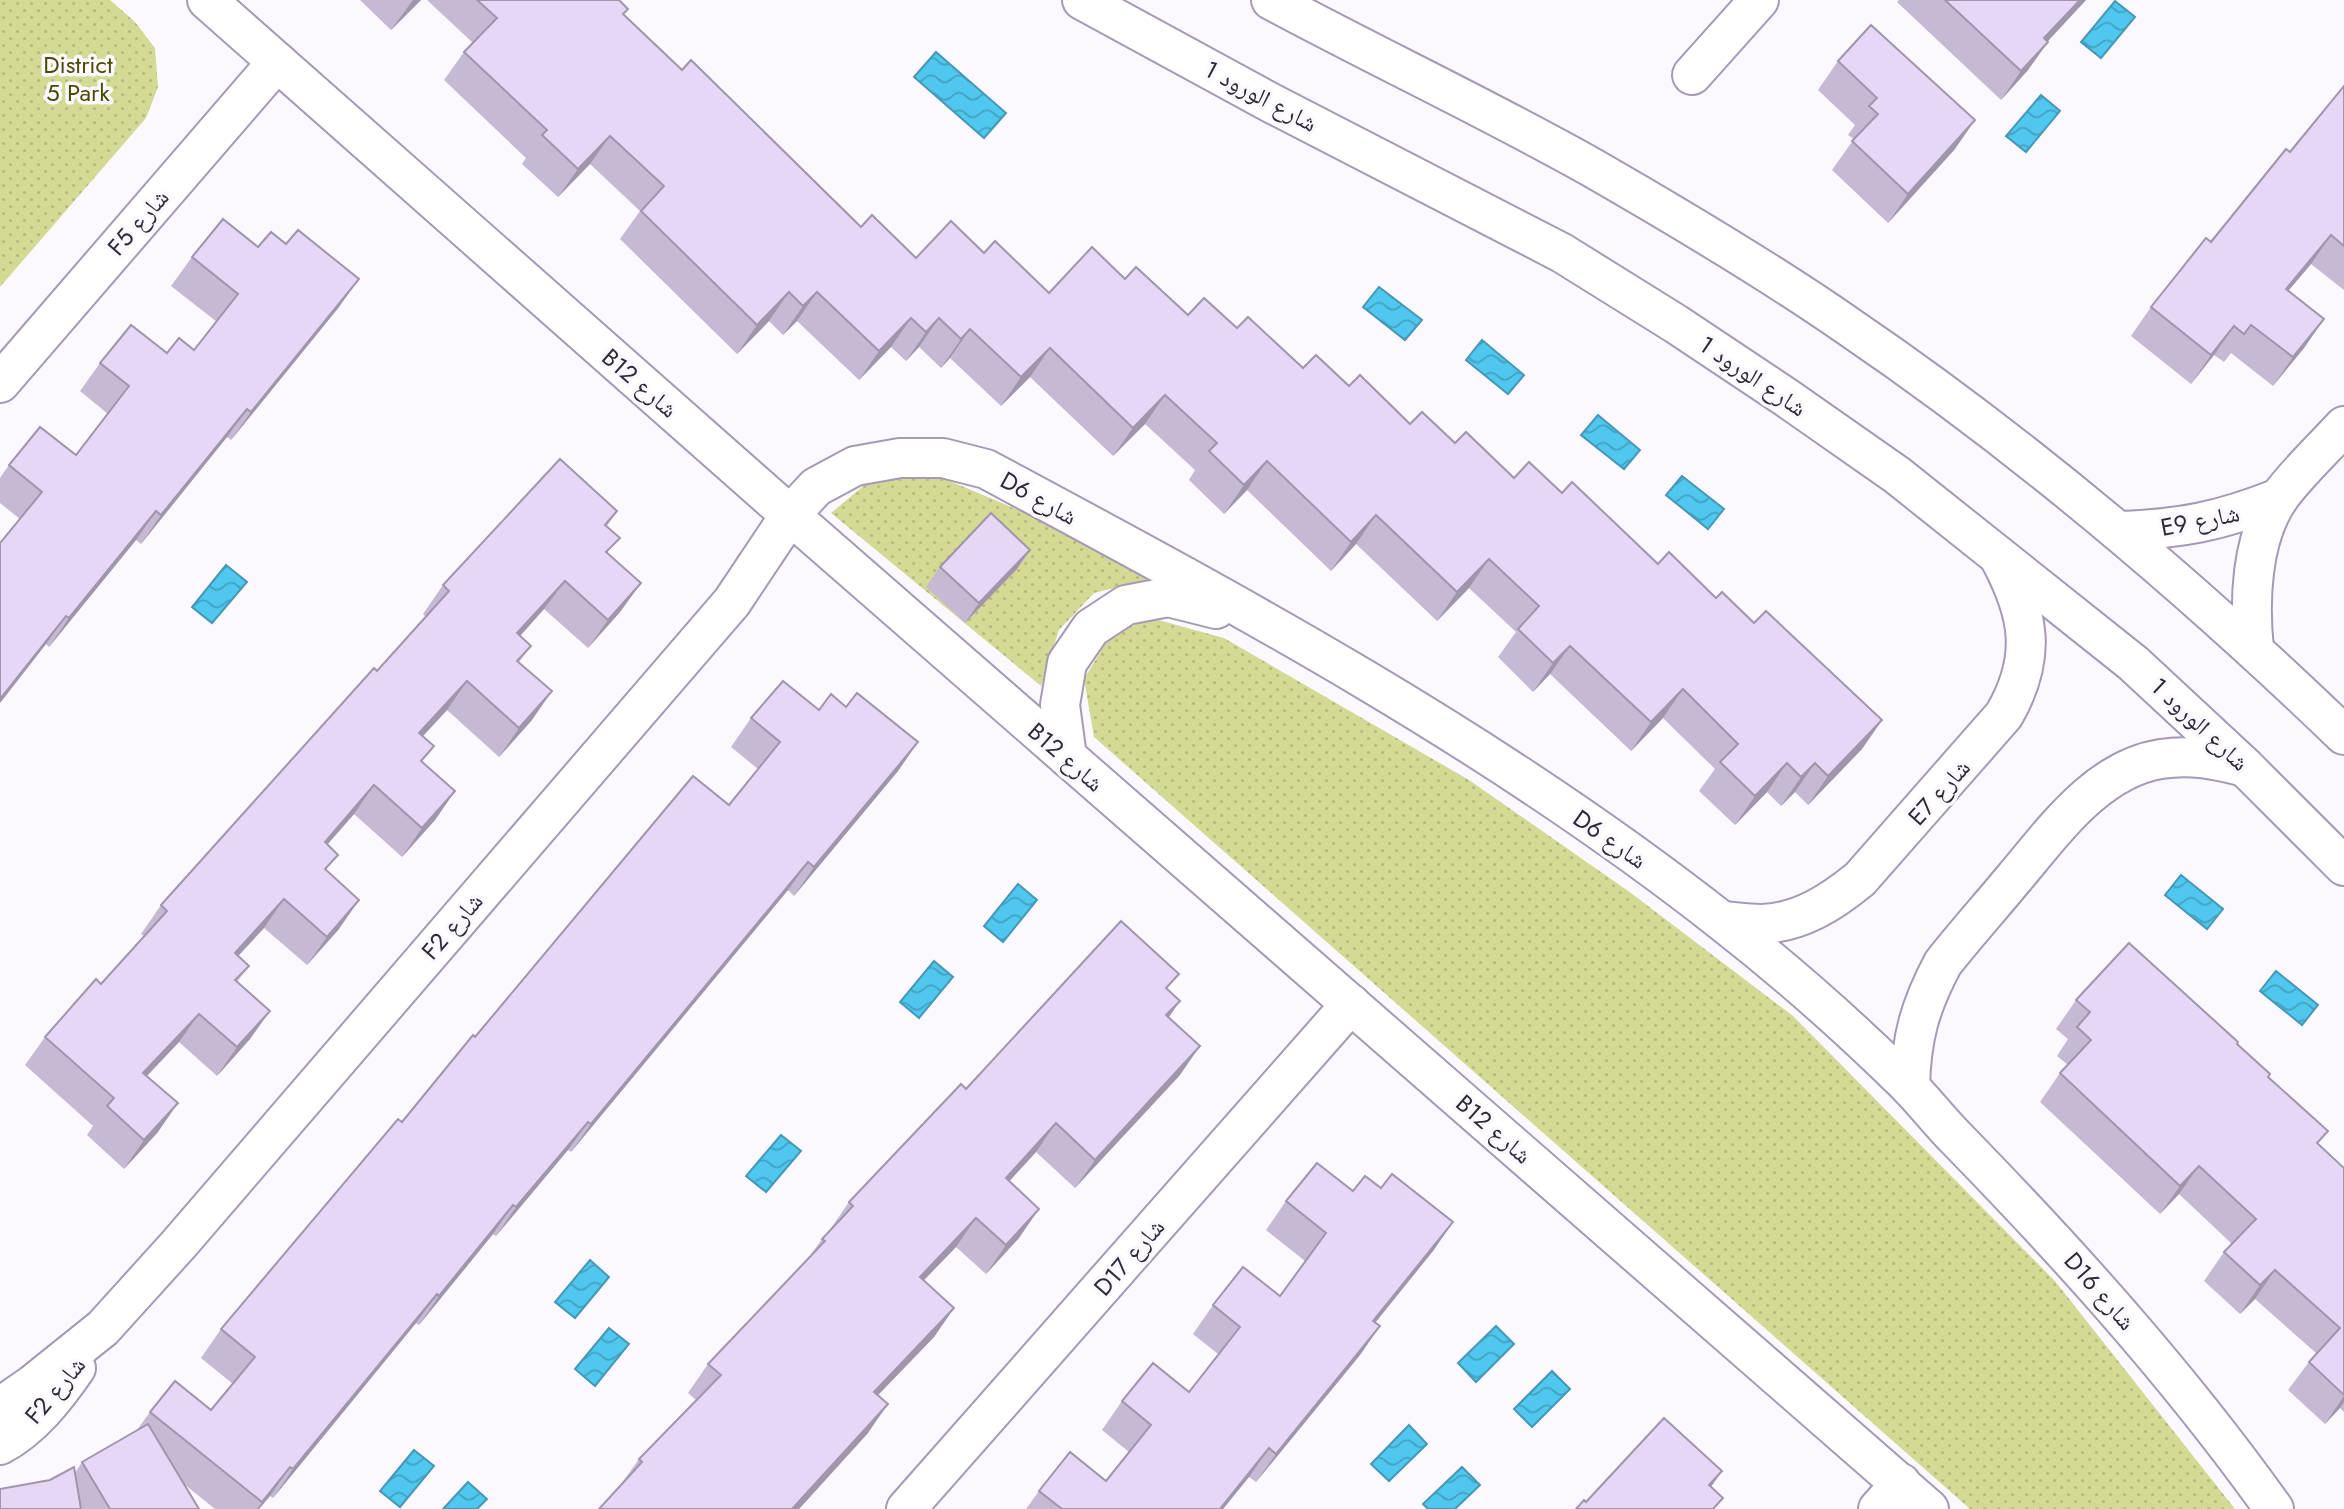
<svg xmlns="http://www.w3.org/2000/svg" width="2344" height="1509" viewBox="0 0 2344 1509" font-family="Jost,'Noto Naskh Arabic',sans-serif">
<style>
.grass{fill:url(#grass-dots)}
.water{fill:url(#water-waves);stroke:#4598b6;stroke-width:2}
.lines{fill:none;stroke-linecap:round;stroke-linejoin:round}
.minor-casing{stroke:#a699b6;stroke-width:42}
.tertiary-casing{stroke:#a699b6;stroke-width:42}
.minor{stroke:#fff;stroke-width:38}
.tertiary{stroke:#fff;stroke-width:38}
.wall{fill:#c5b9d3}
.shaded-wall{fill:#a096ac}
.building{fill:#e5d7f5;stroke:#a096ac;stroke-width:2}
.labels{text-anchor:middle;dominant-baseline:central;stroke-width:7;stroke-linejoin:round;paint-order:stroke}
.park-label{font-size:24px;fill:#484b00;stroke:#fbf9ff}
.street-label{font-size:24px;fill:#2e2934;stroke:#fbf9ff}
</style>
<defs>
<pattern id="grass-dots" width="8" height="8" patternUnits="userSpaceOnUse" patternTransform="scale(1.75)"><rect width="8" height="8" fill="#d3da94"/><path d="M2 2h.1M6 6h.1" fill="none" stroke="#b5bb80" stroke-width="1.8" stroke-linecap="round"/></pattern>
<pattern id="water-waves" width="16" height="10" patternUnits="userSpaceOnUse" patternTransform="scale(1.75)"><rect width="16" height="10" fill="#4fc7ee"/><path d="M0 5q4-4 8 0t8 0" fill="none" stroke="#42a2c2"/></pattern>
</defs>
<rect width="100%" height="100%" fill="#fbf9ff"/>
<g class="grass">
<polygon points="0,0 110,0 135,22 155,48 158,87 146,118 0,287"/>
<polygon points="938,476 1033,516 1156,578 1094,593 1059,630 1041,686 831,513 868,482"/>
<polygon points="1151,618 1224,638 1469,780 1631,893 1793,1016 2055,1281 2235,1509 1970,1509 1094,737 1084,679 1110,636"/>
</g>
<g class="water">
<polygon points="2115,1 2135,17 2101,58 2081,42"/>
<polygon points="936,52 1006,113 984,138 914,77"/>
<polygon points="2041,95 2060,111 2026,152 2006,136"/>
<polygon points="1379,287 1422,320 1405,340 1363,307"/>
<polygon points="1482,340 1524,375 1508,394 1466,360"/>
<polygon points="1598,415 1640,450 1624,469 1581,435"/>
<polygon points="1682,476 1724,509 1708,529 1666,495"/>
<polygon points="226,565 247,582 212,623 192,607"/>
<polygon points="2181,875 2223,909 2207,929 2165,895"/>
<polygon points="1018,884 1037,900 1003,942 984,926"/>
<polygon points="934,961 953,977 919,1018 900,1002"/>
<polygon points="2276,971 2318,1005 2302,1025 2260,991"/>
<polygon points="781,1135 801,1151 766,1192 746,1176"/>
<polygon points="590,1260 609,1277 575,1318 555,1302"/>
<polygon points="1496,1326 1514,1344 1476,1382 1458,1363"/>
<polygon points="609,1328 629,1344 595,1386 575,1369"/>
<polygon points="1552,1371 1570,1389 1532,1427 1514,1409"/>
<polygon points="1409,1425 1427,1444 1389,1481 1371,1464"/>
<polygon points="414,1450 434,1466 400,1507 380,1491"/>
<polygon points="1462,1467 1480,1485 1455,1509 1428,1509 1423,1504"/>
<polygon points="468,1482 487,1499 477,1509 443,1509"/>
</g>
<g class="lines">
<g class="minor-casing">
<g id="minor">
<polyline points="207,0 790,515 1929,1509"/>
<polyline points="1692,75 1759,0"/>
<polyline points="0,383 277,62"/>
<path d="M2119,531C2181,529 2221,521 2279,498"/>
<path d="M2254,649C2249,602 2251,539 2279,498C2296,474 2324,448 2344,426"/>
<polyline points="1067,757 1060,705 1067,663 1091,628 1126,605 1168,597 1216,609"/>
<path d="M1722,921C1735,922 1749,924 1761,924C1800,923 1832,902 1860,879L2004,715C2037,658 2030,615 2000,559"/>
<path d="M1910,1087C1911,1038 1920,1006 1943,963C1966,934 1991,906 2015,877C2054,831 2097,769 2161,759C2191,754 2217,760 2245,767"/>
<path d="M0,1407L32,1385L103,1328L179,1244L732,602L790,515L816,487L855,466L900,458H943L986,469C1240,605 1496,743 1723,922C1787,972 1848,1026 1906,1083C1924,1101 1939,1121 1957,1139C2071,1256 2179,1376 2274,1509"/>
<path d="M0,1445C32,1428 56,1397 76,1368"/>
<polyline points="906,1509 1351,1004"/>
<polyline points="1878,1509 1901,1483"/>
</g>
</g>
<g class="tertiary-casing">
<g id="tertiary">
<polyline points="1082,0 1273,104 1562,253 1676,324 1787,398 1897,475 2133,663 2245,767 2344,866"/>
<path d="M1271,0C1377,57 1486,108 1591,167C1678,217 1766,269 1848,326C2026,447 2189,586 2344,735"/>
</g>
</g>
<use href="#minor" class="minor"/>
<use href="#tertiary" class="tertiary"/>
</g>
<g class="wall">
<polygon points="360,0 421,0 391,30"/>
<polygon points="427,0 619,0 624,15 682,70 861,227 916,258 984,253 1049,293 1125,279 1188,315 1237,328 1303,368 1349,386 1410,424 1455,443 1514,478 1562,493 1658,564 1716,598 1754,623 1882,720 1862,749 1808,805 1795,792 1781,806 1767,792 1735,825 1699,791 1715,769 1663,718 1631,751 1550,674 1533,692 1498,657 1516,632 1469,588 1437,621 1356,544 1331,571 1247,490 1224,514 1189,480 1195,470 1145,424 1113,456 1030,377 1001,406 950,358 941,368 919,347 906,361 891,347 859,380 797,321 783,335 769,321 737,354 620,239 640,211 590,164 558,197 522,164 526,158 444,80 464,52 473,43"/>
<polygon points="1899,0 2086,0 2048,41 2028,70 2001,100 1897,2"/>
<polygon points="1838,61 1955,149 1888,223 1832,170 1854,139 1848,135 1855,125 1818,90"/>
<polygon points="2344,86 2344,290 2311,264 2288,291 2324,319 2304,348 2273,386 2231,353 2224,362 2214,355 2191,384 2131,336 2151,307 2290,152"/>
<polygon points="258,247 339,307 231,440 227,437 141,544 136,540 49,647 46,644 0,703 0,543 20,519 0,503 0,478 9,465 76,455 108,414 80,391 100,363 194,350 217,322 171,286 192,257"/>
<polygon points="617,511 607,526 608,554 641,583 620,612 588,648 544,609 520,636 531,646 519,662 532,720 499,757 447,710 423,736 422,763 455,791 435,820 402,857 354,814 327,845 327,871 339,929 307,965 264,928 238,956 249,966 237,982 250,1039 217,1076 179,1042 147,1076 158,1132 124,1169 87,1135 93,1126 25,1065 45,1037 101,984 144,936 141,934 161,905 426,617 423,614 443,585"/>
<polygon points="1030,550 1016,570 965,623 926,587 940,567"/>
<polygon points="846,707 918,742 898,771 794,896 788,890 571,1152 568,1150 496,1236 493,1234 419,1325 416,1323 273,1498 270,1496 259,1509 215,1509 184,1484 199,1509 0,1509 50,1480 75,1473 82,1462 137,1430 150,1412 211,1410 233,1384 201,1358 221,1329 475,1037 729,805 758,769 731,747 751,718"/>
<polygon points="1168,990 1169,1017 1180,1075 1075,1188 1036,1152 1009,1181 1019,1238 986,1274 956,1247 924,1280 954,1308 934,1337 878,1395 868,1433 799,1509 599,1509 620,1486 639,1459 696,1400 688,1393 708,1364 809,1257 822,1239 829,1231 849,1202 966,1089"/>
<polygon points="2076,1000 2237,1044 2268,1077 2318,1144 2344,1168 2344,1412 2340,1408 2325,1424 2288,1390 2309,1362 2316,1353 2255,1299 2240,1314 2204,1281 2224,1252 2232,1244 2179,1194 2160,1214 2040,1102 2060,1073 2068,1065 2057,1056 2068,1039 2056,1029"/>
<polygon points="1381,1188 1453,1222 1433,1251 1375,1323 1380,1326 1360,1355 1256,1482 1249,1477 1223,1509 1026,1509 1039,1491 1106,1481 1129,1452 1102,1430 1122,1401 1189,1392 1218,1354 1193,1334 1213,1305 1280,1296 1305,1261 1266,1230 1286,1201"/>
</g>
<g class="shaded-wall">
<polygon points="413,0 421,0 391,30"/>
<polygon points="2080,0 2086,0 2024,67 2044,38"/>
<polygon points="2048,42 2028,70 2001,100 2021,71"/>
<polygon points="1975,120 1955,149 1888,223 1908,194"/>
<polygon points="610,136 590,164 558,197 578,169"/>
<polygon points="2331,235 2311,264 2266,317 2286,289"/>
<polygon points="359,279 339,307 231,440 251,412"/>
<polygon points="789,292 769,321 737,354 757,325"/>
<polygon points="817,292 797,321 783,335 803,306"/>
<polygon points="911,318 891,347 859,380 879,351"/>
<polygon points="939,318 919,347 906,361 926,332"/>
<polygon points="2324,319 2304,348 2273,386 2293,357"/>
<polygon points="2234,326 2214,355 2191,384 2211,355"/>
<polygon points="970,329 950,358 941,368 961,339"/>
<polygon points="1050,348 1030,377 1001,406 1021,377"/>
<polygon points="1165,395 1145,424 1113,456 1133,428"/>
<polygon points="247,409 227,437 141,544 161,515"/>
<polygon points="1267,461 1247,490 1224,514 1244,485"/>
<polygon points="156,511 136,540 49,647 69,618"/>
<polygon points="1376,515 1356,544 1331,571 1351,542"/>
<polygon points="1030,550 1016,570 965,623 979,603"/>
<polygon points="1489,559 1469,588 1437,621 1457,592"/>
<polygon points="565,581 544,609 497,662 517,633"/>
<polygon points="641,583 620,612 588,648 608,620"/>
<polygon points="66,616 46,644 0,703 0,699"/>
<polygon points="1570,646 1550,674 1533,692 1553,663"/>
<polygon points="467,681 447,710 399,762 419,733"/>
<polygon points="1683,689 1663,718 1631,751 1651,722"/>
<polygon points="552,691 532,720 499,757 519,728"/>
<polygon points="1882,720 1862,749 1808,805 1828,776"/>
<polygon points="918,742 898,771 794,896 814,867"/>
<polygon points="1787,763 1767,792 1735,825 1755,796"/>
<polygon points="1815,763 1795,792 1781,806 1801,777"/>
<polygon points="374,785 354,814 304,871 325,842"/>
<polygon points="455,791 435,820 402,857 422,828"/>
<polygon points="808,862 788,890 571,1152 591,1124"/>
<polygon points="284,899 264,928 215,981 235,953"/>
<polygon points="359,900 339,929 307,965 327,937"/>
<polygon points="1180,1001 1160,1030 1166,1015"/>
<polygon points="270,1011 250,1039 217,1076 237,1047"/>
<polygon points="199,1014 179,1042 123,1101 143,1073"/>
<polygon points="1200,1046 1180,1075 1075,1188 1095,1160"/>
<polygon points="178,1103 158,1132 124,1169 144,1140"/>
<polygon points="588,1122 568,1150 496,1236 516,1207"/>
<polygon points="1056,1123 1036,1152 986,1207 1006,1178"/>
<polygon points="2199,1166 2179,1194 2160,1214 2180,1186"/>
<polygon points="513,1205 493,1234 419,1325 439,1296"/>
<polygon points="1039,1209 1019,1238 986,1274 1006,1245"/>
<polygon points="976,1218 956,1247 900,1305 920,1277"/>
<polygon points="1453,1222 1433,1251 1353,1350 1373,1321"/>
<polygon points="2275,1270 2255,1299 2240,1314 2260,1285"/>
<polygon points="437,1294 416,1323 273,1498 293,1469"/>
<polygon points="954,1308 934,1337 854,1420 874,1392"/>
<polygon points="1380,1326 1360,1355 1256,1482 1276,1454"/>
<polygon points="2344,1396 2344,1402 2340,1408 2325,1424"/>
<polygon points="888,1404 868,1433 799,1509 792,1509"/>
<polygon points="1269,1448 1249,1477 1223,1509 1220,1509"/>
<polygon points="290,1467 270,1496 259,1509 257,1509"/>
<polygon points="1722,1471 1702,1500 1709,1485"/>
</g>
<g class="building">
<polygon points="477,0 619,0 628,9 623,14 682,70 691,60 861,227 872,215 916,258 951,221 984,253 995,241 1049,293 1092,247 1125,279 1136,267 1188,315 1204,298 1237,328 1248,317 1303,368 1316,355 1349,386 1360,375 1410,424 1422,412 1455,443 1466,432 1514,478 1529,462 1562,493 1572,482 1658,564 1669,552 1716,598 1722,592 1754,623 1766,611 1882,720 1828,776 1815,763 1801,777 1787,763 1755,796 1720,762 1738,744 1683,689 1651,722 1570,646 1553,663 1518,629 1539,606 1489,559 1457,592 1376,515 1351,542 1267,461 1244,485 1209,451 1217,443 1165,395 1133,428 1050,348 1021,377 970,329 961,339 939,318 926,332 911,318 879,351 817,292 803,306 789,292 757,325 641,211 664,186 610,136 578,169 542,135 547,130 464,52 497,18"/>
<polygon points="1945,0 2080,0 2044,38 2048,42 2021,71"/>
<polygon points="1871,25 1975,120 1908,194 1852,141 1878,114 1869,106 1877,98 1838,61"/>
<polygon points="2344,86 2344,246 2331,235 2286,289 2324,319 2293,357 2251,325 2244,334 2234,326 2211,355 2151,307 2206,238 2211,242 2286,149 2290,152"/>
<polygon points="223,219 258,247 271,232 286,244 298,230 359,279 251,412 247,409 161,515 156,511 69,618 66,616 0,699 0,543 42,492 9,465 40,427 76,455 129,386 100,363 131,325 167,353 179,338 194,350 238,294 192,257"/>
<polygon points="560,459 617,511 605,525 620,538 606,552 641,583 608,620 565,581 517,633 531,646 517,661 552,691 519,728 467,681 419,733 434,746 421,761 455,791 422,828 374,785 325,842 338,855 325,869 359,900 327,937 284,899 235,953 249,966 235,980 270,1011 237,1047 199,1014 143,1073 178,1103 144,1140 107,1106 114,1098 45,1037 96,979 101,984 167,911 161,905 374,668 377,671 449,591 443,585"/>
<polygon points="991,513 1030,550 979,603 940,567"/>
<polygon points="783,681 819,710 831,694 846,707 857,693 918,742 814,867 808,862 591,1124 588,1122 516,1207 513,1205 439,1296 437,1294 293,1469 290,1467 262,1502 150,1412 175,1381 211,1410 255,1357 221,1329 398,1119 402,1122 473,1035 475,1037 693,776 729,805 780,742 751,718"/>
<polygon points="1121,921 1179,974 1166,988 1180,1001 1166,1015 1200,1046 1095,1160 1056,1123 1006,1178 1039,1209 1006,1245 976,1218 920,1277 954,1308 874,1392 888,1404 792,1509 599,1509 642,1462 639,1459 721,1375 708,1364 825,1241 822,1239 853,1206 849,1202 961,1084 966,1089"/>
<polygon points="2129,943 2238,1042 2237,1044 2270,1074 2268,1077 2328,1131 2317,1143 2344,1168 2344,1395 2309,1362 2340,1328 2275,1270 2260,1285 2224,1252 2256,1219 2199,1166 2180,1186 2060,1073 2091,1040 2077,1027 2090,1012 2076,1000"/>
<polygon points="1317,1163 1353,1191 1365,1176 1381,1188 1392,1174 1453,1222 1373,1321 1380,1326 1276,1454 1269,1448 1220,1509 1062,1509 1039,1491 1070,1452 1106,1481 1151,1425 1122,1401 1153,1363 1189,1392 1240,1327 1213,1305 1243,1267 1280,1296 1326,1233 1286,1201"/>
<polygon points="1664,1418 1722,1471 1709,1485 1723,1498 1713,1509 1576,1509 1584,1500 1586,1502"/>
<polygon points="148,1424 199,1509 110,1509 82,1462"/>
<polygon points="74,1467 81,1509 0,1509 0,1489 50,1480"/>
</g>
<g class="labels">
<g class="park-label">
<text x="78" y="64">District<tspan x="78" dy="28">5 Park</tspan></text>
</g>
<g class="street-label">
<text transform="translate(1261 96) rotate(28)">شارع الورود 1</text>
<text transform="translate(138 222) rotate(-49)">F5 شارع</text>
<text transform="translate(1753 376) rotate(34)">شارع الورود 1</text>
<text transform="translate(640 383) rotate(41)">B12 شارع</text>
<text transform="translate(1039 498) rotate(29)">D6 شارع</text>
<text transform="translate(2200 520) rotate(-11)">E9 شارع</text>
<text transform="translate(2200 724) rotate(43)">شارع الورود 1</text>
<text transform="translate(1066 757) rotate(41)">B12 شارع</text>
<text transform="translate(1939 792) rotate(-48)">E7 شارع</text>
<text transform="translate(1610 839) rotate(35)">D6 شارع</text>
<text transform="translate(452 926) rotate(-49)">F2 شارع</text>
<text transform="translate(1494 1129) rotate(41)">B12 شارع</text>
<text transform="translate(1129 1257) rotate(-49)">D17 شارع</text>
<text transform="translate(2100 1291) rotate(49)">D16 شارع</text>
<text transform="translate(55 1390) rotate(-50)">F2 شارع</text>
</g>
</g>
</svg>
